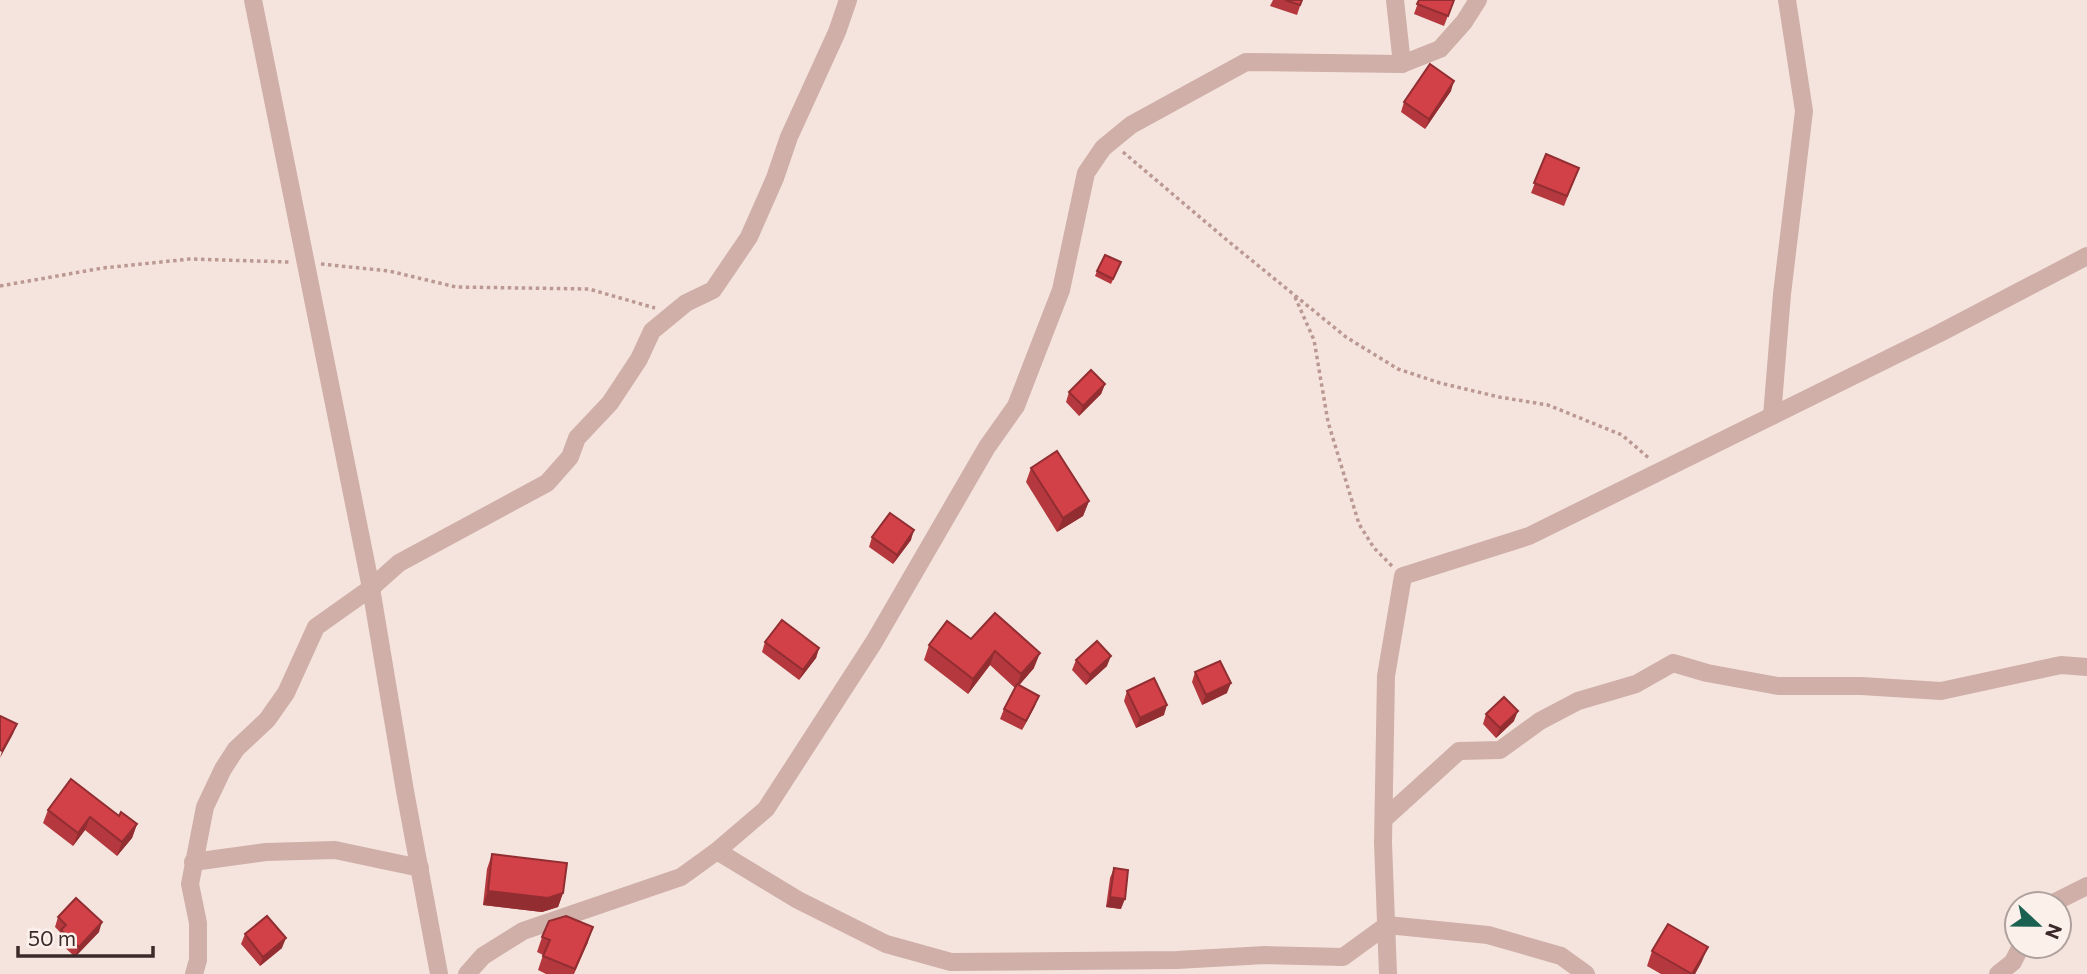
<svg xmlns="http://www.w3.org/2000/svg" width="2087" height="974" viewBox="0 0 2087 974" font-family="Commissioner,sans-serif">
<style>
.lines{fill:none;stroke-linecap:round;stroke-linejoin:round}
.path{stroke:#bb9892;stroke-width:3.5;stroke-dasharray:3.5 3.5;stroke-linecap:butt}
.minor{stroke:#cfafa8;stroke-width:18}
.wall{fill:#b4383d}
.shaded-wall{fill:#922e32}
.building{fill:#d14147;stroke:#922e32;stroke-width:2}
</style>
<rect width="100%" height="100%" fill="#f5e4de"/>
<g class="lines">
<g class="path">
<polyline points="1123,152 1228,241 1346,337 1398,369 1440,383 1499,397 1548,405 1622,435 1650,459"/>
<polyline points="321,264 389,271 456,287 589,289 655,308"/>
<polyline points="0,286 103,268 190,259 289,262"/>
<polyline points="1295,297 1314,340 1328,422 1359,524 1374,548 1392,566"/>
</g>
<g class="minor">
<polyline points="253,0 371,588 405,791 439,974"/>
<polyline points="1395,0 1402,64"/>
<polyline points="1772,416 1782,294 1804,111 1787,0"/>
<polyline points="1384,819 1459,751 1500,750 1540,721 1578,701 1636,684 1673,663 1707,673 1778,686 1861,686 1941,691 2061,665 2087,667"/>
<polyline points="717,851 798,900 886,944 951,962 1177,960 1265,955 1343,957 1387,925 1488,935 1561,956 1586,974"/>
<polyline points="193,862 266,852 335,850 420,868"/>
<polyline points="2051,904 2087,886"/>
<polyline points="194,974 198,960 198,923 190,884 205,807 223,769 236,749 267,720 286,693 316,627 371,588 399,563 547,483 570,457 577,438 610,403 639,359 652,331 686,303 713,290 749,237 775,178 789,137 837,32 848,0"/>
<polyline points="467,974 483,956 523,931 681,877 717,851 766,809 874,642 987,447 1016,406 1061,290 1086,173 1103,148 1131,125 1246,62 1402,64 1440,49 1464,22 1478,0"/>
<polyline points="1388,974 1383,843 1386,676 1403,576 1529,536 1938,334 2087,256"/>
<polyline points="1998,974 2013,962 2021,946"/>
</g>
</g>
<g class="wall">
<polygon points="1273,0 1302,0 1297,15 1270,6"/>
<polygon points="1419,0 1454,0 1444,26 1414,14"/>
<polygon points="1451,91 1425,129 1401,112 1404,102"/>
<polygon points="1546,154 1579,168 1564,206 1531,193"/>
<polygon points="1119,267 1111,284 1095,276 1097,271"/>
<polygon points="1105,384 1101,394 1079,416 1066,402 1069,392"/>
<polygon points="1031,468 1089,501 1083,516 1057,532 1026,482"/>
<polygon points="872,537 911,540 893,564 869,547"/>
<polygon points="971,639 1034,668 1019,685 1035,706 1022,730 1000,719 1004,709 1015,688 990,665 968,694 924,660 929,645"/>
<polygon points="765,642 819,648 816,658 799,680 762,652"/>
<polygon points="1076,660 1107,666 1086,685 1072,670"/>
<polygon points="1195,672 1227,693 1202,705 1192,682"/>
<polygon points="1127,691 1164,715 1136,728 1124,701"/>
<polygon points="1486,714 1514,721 1496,738 1483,724"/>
<polygon points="48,810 119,816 137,824 132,838 117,856 85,830 73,846 43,823"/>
<polygon points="492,854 563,893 558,907 542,912 483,905 487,869"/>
<polygon points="1114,868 1121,909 1106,907 1110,878"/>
<polygon points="58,917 99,932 75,957 57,940 60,932 55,927"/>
<polygon points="245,934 282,948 260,966 241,944"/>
<polygon points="542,937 588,942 574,974 546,974 538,970 543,955 537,952"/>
<polygon points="1652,951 1702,961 1695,974 1661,974 1647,966"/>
</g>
<g class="shaded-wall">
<polygon points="1454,81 1451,91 1425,129 1429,119"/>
<polygon points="1105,384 1101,394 1079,416 1083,406"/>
<polygon points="1089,501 1083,516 1057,532 1063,518"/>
<polygon points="914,530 911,540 893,564 897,555"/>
<polygon points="819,648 816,658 799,680 803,670"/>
<polygon points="995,651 990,665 968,694 973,679"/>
<polygon points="1040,653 1034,668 1016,689 1021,674"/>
<polygon points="1111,656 1107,666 1086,685 1090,675"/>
<polygon points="1231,683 1227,693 1202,705 1206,695"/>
<polygon points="1039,696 1035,706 1022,730 1026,721"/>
<polygon points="1167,705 1164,715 1136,728 1140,718"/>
<polygon points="1518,711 1514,721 1496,738 1500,728"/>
<polygon points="17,724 13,734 0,758 2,751"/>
<polygon points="90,817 85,830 73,846 78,833"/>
<polygon points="137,824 132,838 117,856 122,842"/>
<polygon points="488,891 563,893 558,907 542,912 483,905"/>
<polygon points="1110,897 1125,899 1121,909 1106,907"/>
<polygon points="102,922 99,932 75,957 79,947"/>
<polygon points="593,927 588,942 573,974"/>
<polygon points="286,938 282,948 260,966 263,957"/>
<polygon points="1708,947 1702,961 1695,974 1692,974"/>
</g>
<g class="building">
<polygon points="1285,0 1302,0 1300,5"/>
<polygon points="1419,0 1454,0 1448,16 1417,4"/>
<polygon points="1430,64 1454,81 1429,119 1404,102"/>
<polygon points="1546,154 1579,168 1567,196 1534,183"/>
<polygon points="1105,255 1121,262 1113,279 1097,271"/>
<polygon points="1091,370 1105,384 1083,406 1069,392"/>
<polygon points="1057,451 1089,501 1063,518 1031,468"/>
<polygon points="890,513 914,530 897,555 872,537"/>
<polygon points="995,613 1040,653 1021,674 995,651 973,679 929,645 947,621 971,639"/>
<polygon points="782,620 819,648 803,670 765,642"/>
<polygon points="1097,641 1111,656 1090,675 1076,660"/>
<polygon points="1220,661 1231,683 1206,695 1195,672"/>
<polygon points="1154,678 1167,705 1140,718 1127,691"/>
<polygon points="1017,684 1039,696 1026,721 1004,709"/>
<polygon points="1504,697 1518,711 1500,728 1486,714"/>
<polygon points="0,716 17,724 2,751 0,750"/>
<polygon points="71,779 119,816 121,812 137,824 122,842 90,817 78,833 48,810"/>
<polygon points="492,854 567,863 563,893 548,898 488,891"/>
<polygon points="1114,868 1128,870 1125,899 1110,897"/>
<polygon points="76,898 102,922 79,947 61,930 66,925 58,917"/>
<polygon points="267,916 286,938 263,957 245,934"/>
<polygon points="566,916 593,927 575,969 543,956 550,940 542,937 549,921"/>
<polygon points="1668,924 1708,947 1692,974 1652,951"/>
</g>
<g transform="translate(2038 925) rotate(112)"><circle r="33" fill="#fcf0eb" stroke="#afa19d" stroke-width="2"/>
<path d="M0-5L12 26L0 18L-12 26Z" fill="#1a6151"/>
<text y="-10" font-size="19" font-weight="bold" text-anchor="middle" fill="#3b2a29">N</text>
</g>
<path d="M18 946v10h135v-10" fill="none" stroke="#3b2a29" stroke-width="3.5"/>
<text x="28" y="946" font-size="21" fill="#3b2a29" stroke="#fcf0eb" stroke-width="5" paint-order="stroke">50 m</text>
</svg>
